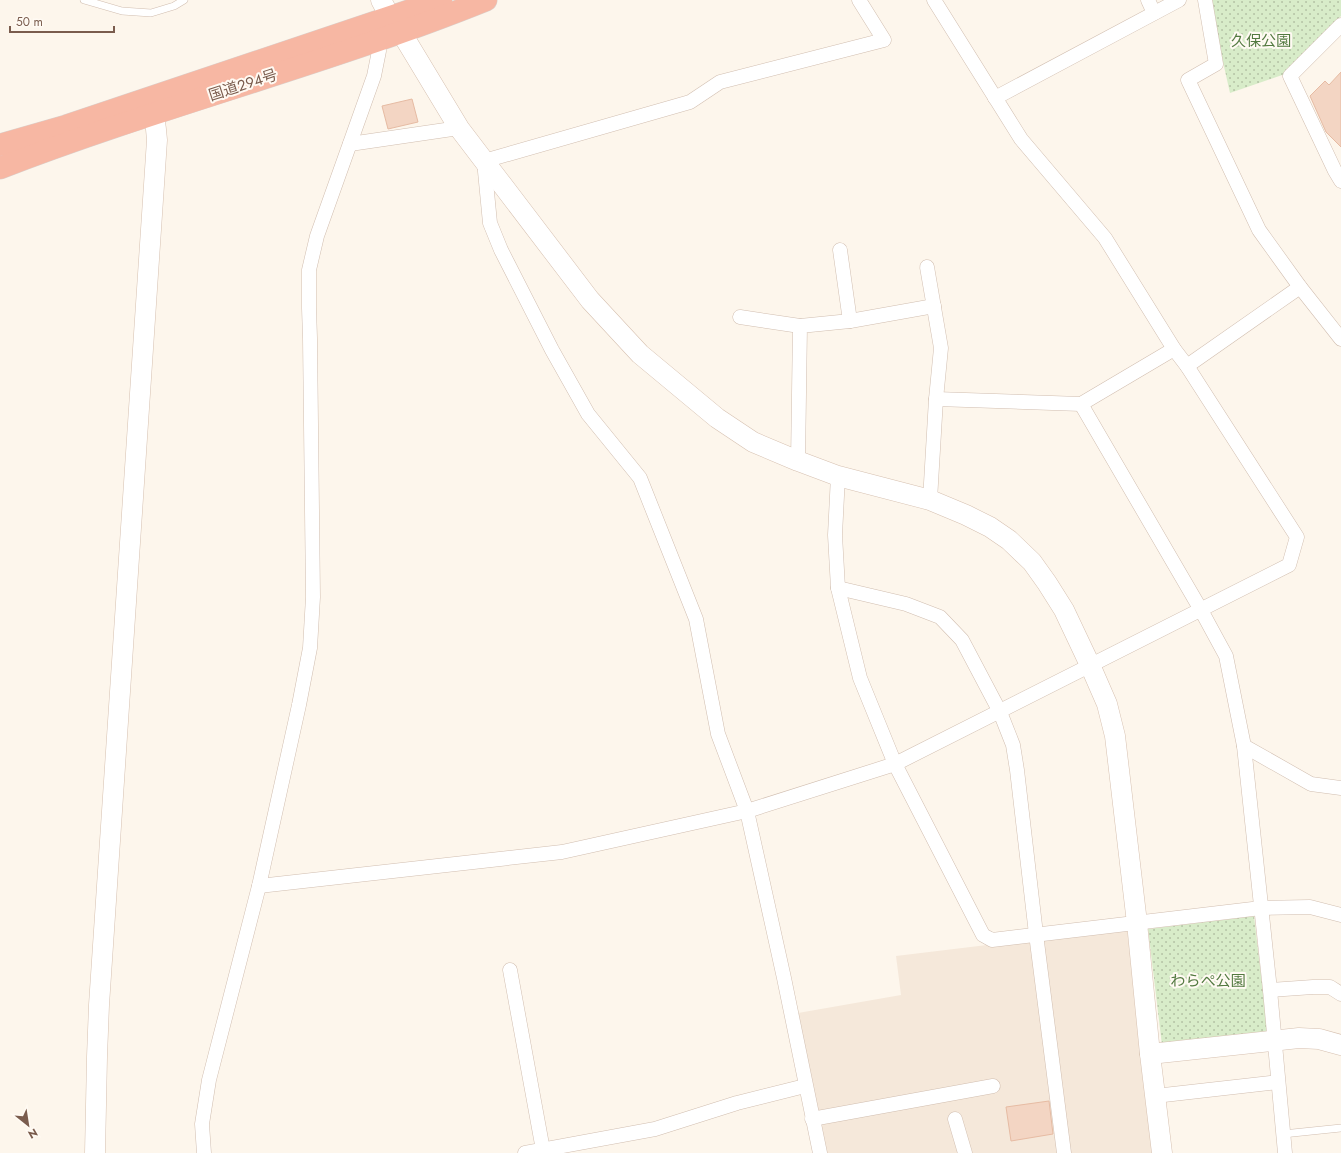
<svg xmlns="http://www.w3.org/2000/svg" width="1341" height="1153" viewBox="0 0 1341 1153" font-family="Jost,'Noto Sans JP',sans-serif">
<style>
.residential{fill:#f5e8da}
.grass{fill:url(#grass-dots)}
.building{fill:#f3d5c3;stroke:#e6bba3}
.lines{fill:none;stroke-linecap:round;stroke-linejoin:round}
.lane-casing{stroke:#d1beb0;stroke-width:8}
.street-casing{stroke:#d1beb0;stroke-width:15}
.secondary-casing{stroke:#d6c0b0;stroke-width:21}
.highway-casing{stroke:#dad1cd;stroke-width:23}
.lane{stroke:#fff;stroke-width:7}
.street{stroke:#fff;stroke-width:14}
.secondary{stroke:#fff;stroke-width:20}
.highway{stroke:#f7b7a3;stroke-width:22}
.labels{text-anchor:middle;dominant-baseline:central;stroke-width:4;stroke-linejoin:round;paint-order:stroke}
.park-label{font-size:15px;fill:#537a41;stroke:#fffaf3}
.street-label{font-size:15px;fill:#7a5c4d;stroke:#fffaf3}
</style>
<defs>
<pattern id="grass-dots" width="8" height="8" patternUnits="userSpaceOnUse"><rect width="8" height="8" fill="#d8ecc9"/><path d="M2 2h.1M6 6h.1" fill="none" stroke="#b4c2a5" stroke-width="1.8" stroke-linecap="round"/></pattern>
</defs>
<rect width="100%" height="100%" fill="#fdf6ec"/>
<polygon class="residential" points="1127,928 1152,1153 826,1153 798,1013 901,995 896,956"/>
<g class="grass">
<polygon points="1209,0 1341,0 1341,16 1285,74 1230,93"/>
<polygon points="1254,916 1268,1033 1162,1045 1148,929"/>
</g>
<g class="building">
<polygon points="1341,72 1341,147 1326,132 1310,96 1325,81 1329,85"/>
<polygon points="412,99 418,122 388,129 382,106"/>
<polygon points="1049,1101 1053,1134 1011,1141 1006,1107"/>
</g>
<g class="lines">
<g class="lane-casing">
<g id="lane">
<polyline points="84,0 122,11 151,13 174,6 184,0"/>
<polyline points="1283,1134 1341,1128"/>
</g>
</g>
<g class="street-casing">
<g id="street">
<polyline points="1148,0 1154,13"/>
<polyline points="1205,0 1216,64 1188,80 1259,230 1300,287 1341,339"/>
<polyline points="1341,25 1290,76 1335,171 1341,181"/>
<polyline points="995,98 1179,0"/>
<polyline points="350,144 459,128"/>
<polyline points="840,250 850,321"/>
<polyline points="927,267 941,348 936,399 930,500"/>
<polyline points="740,317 800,326"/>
<polyline points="1187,366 1300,287"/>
<polyline points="936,399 1081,404 1174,349"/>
<polyline points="1081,404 1201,610 1226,656 1244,746 1270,990 1285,1153"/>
<polyline points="798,461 800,326 850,321 934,306"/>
<polyline points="838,476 835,535 838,588 860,678 895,764 983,935 992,940 1261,908 1310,907 1341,915"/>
<polyline points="838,588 906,604 940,617 962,640 1000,712 1013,745 1017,770 1036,934 1064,1153"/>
<polyline points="1244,746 1311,784 1341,788"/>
<polyline points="259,886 562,852 747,811 895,764 1289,565 1297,537 1187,366 1174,349 1105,238 1021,139 934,0"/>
<polyline points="510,970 543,1150"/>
<polyline points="1270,990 1313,987 1330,987 1341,994"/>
<polyline points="1155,1096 1278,1082"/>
<polyline points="812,1119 993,1086"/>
<polyline points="955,1119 965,1153"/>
<polyline points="204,1153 202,1124 209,1080 259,886 299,705 310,648 313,597 310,338 309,308 309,270 317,236 374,76 379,51 377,40"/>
<polyline points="525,1153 655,1129 737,1103 805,1086"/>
<polyline points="820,1153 784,978 747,811 718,734 696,619 640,478 588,414 552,350 501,250 490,223 484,161 690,102 720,82 884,40 859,0"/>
</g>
</g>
<g class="secondary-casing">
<g id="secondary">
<polyline points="381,0 390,17 401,32 459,128 590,300 640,354 717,418 753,442 798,461 838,476 930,500 966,515 990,527 1009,540 1032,562 1047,583 1064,610 1090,665 1107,704 1115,736 1137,923 1150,1054 1162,1153"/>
<polyline points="1150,1054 1299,1038 1319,1039 1341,1045"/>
<path d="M95,1153L97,1057L99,1005L157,140C156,125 154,112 149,98"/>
</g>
</g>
<g class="highway-casing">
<g id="highway">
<polyline points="0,145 66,126 441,0"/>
<path d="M0,168C160,106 327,64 486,0"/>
</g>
</g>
<use href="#lane" class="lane"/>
<use href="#street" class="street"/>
<use href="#secondary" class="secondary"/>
<use href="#highway" class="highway"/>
</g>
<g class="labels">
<g class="park-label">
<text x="1261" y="41">久保公園</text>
<text x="1208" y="981">わらぺ公園</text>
</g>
<g class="street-label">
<text transform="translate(243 85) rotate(-18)">国道294号</text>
</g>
</g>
<g transform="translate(28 1125) rotate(150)" stroke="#fffaf3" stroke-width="3" paint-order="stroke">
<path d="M0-3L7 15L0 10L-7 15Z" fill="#7a5c4d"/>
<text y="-6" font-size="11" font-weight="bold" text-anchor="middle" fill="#7a5c4d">N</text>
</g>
<path d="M10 26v6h104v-6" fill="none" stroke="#7a5c4d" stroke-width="2"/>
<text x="16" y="26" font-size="12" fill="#7a5c4d" stroke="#fffaf3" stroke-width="3" paint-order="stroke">50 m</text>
</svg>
